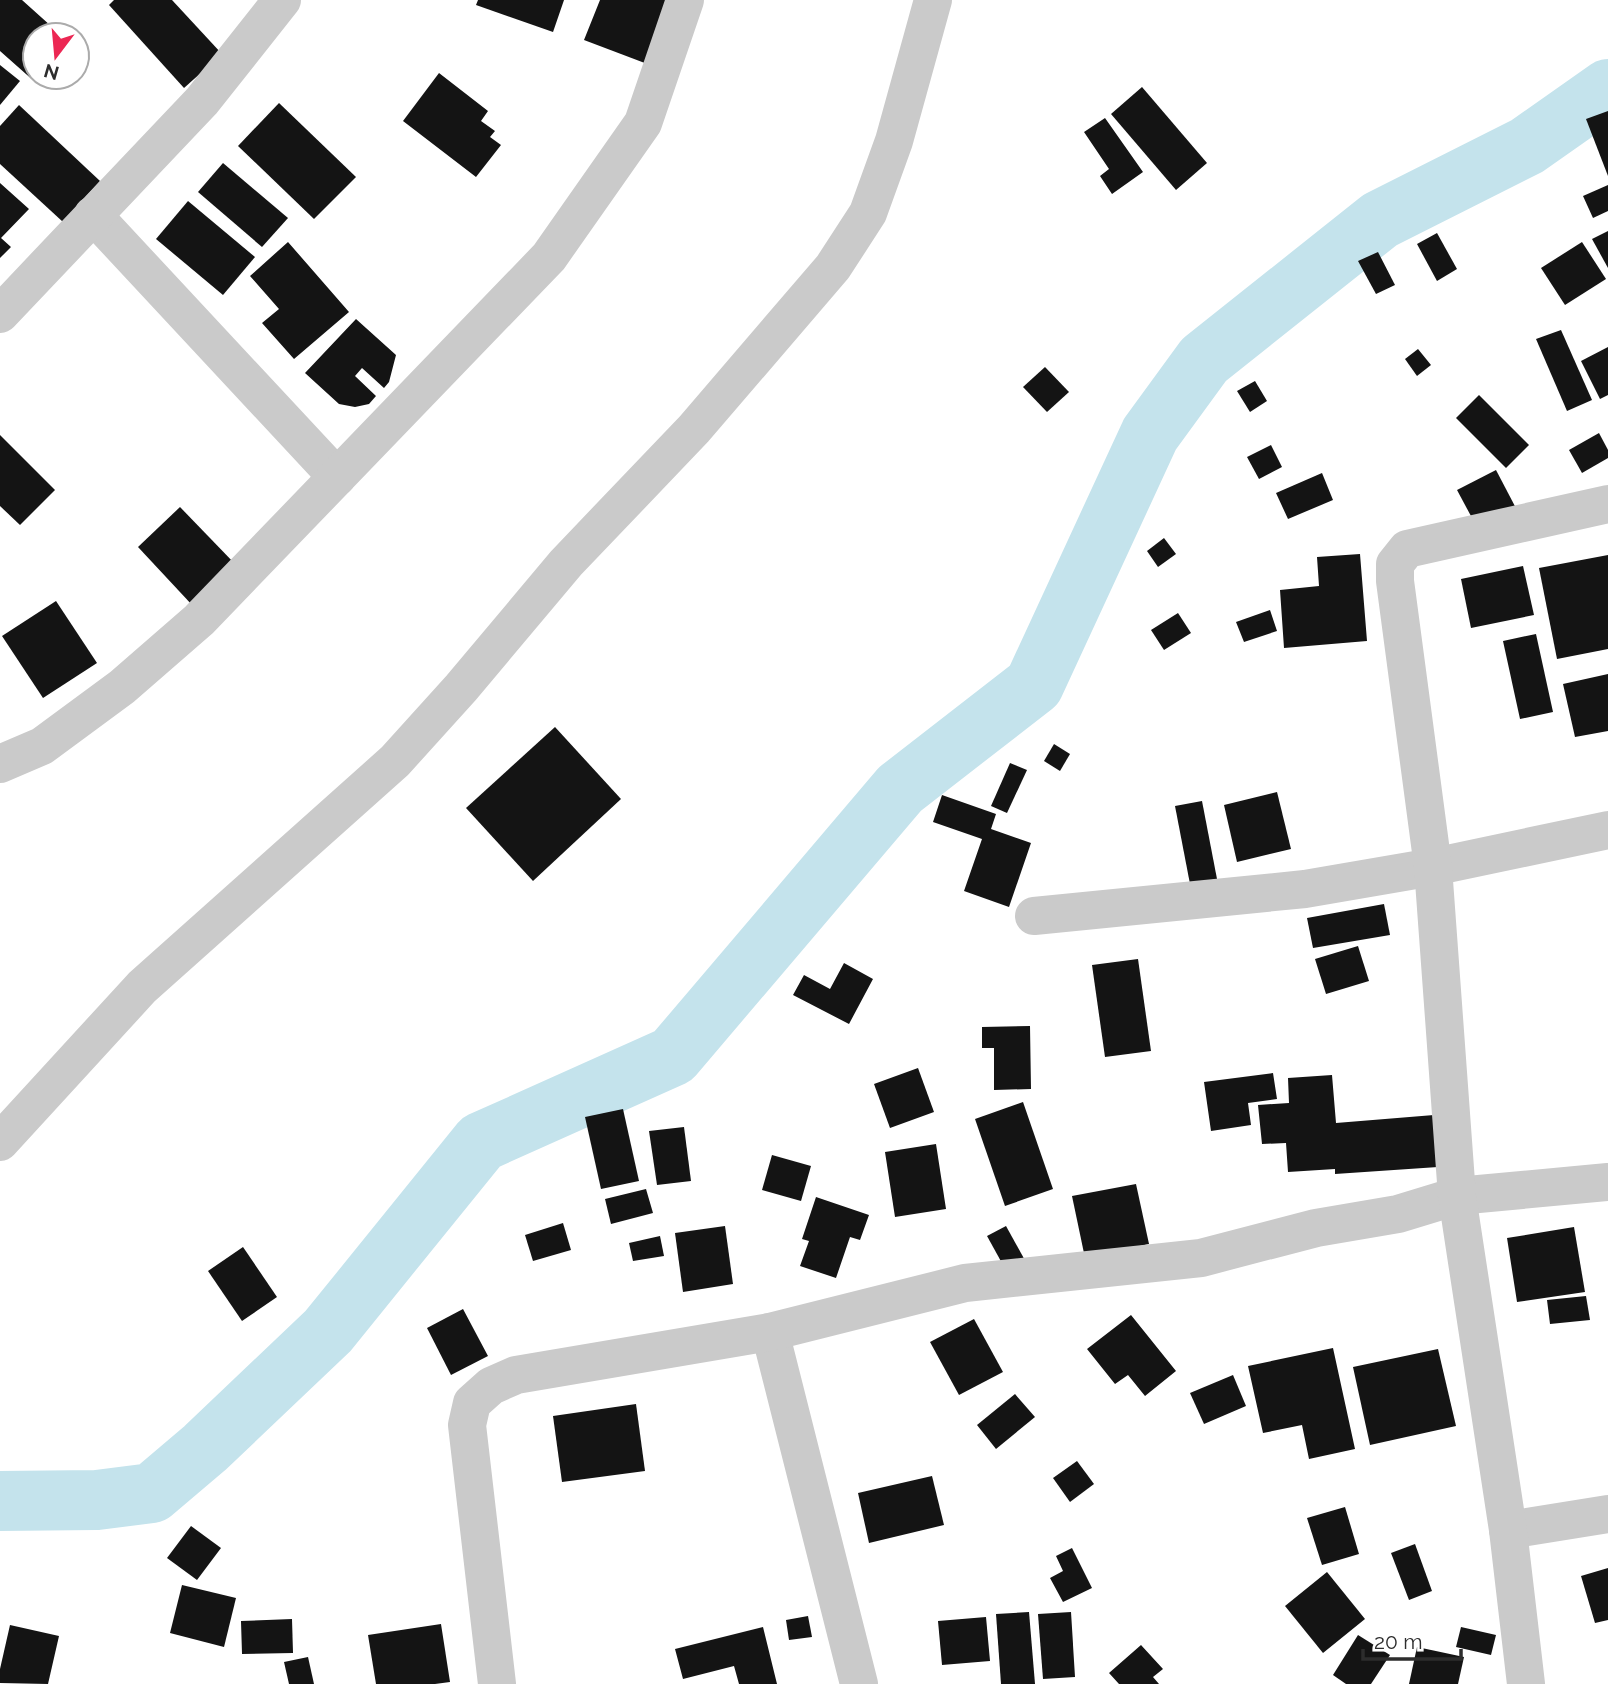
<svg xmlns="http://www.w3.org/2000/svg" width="1608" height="1684" viewBox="0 0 1608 1684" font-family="Raleway,sans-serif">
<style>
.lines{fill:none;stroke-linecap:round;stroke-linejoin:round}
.river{stroke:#c4e3ec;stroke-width:60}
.building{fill:#141414}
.minor{stroke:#cacaca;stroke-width:38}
</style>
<rect width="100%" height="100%" fill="#fff"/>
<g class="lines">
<polyline class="river" points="0,1501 97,1500 152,1493 205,1448 328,1331 481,1142 673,1056 900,789 1034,685 1150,434 1204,360 1380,220 1527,146 1608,89"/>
</g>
<g class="building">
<polygon points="0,0 22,0 61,35 35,35 35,77 39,77 35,82 0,51"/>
<polygon points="114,0 172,0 222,54 184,88 109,5"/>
<polygon points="478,0 564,0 553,32 476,5"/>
<polygon points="600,0 675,0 650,65 584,40"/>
<polygon points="0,65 20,81 0,105"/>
<polygon points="439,73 488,111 481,121 495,131 490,137 501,145 476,177 403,121"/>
<polygon points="1142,87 1207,163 1176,190 1111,114"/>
<polygon points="279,103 356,177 314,219 238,146"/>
<polygon points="19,105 100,181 63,222 0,164 0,126"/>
<polygon points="1608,111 1608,176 1586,119"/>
<polygon points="1105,118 1143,172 1112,194 1100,176 1109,169 1084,132"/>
<polygon points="223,163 288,218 262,247 198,192"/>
<polygon points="0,183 29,209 1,238 11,247 0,258"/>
<polygon points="1608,185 1608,211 1593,218 1583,196"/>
<polygon points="188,201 255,257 223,295 156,239"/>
<polygon points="1608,231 1608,268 1592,239"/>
<polygon points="1437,233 1457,269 1437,281 1417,244"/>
<polygon points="288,242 349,312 294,359 262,323 279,309 250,276"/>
<polygon points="1582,242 1606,279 1565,305 1541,268"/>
<polygon points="1378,252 1395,285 1376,294 1358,261"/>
<polygon points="356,319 396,355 389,382 384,388 362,368 355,376 376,396 369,404 355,407 339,404 305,373"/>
<polygon points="1561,330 1592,400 1567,411 1536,339"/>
<polygon points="1608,347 1608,395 1600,399 1581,361"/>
<polygon points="1418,349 1431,365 1417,376 1405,359"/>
<polygon points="1045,367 1069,392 1047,412 1023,387"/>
<polygon points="1255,381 1267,401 1250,412 1237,391"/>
<polygon points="1479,395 1529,445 1506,468 1456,418"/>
<polygon points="1599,433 1608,450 1608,458 1582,473 1569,450"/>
<polygon points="0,435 55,490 20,525 0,506"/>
<polygon points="1271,445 1282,467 1259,479 1247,457"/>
<polygon points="1496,470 1518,512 1479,531 1457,490"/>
<polygon points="1322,473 1333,500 1288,519 1276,493"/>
<polygon points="180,507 237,566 193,606 138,547"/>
<polygon points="1164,538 1176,554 1158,567 1147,551"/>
<polygon points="1360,554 1367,641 1284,648 1280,590 1319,586 1317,557"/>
<polygon points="1608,555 1608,649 1557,659 1539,568"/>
<polygon points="1523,566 1534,615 1471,628 1461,579"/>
<polygon points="56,601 97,663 43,698 2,636"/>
<polygon points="1270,610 1277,631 1244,642 1236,622"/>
<polygon points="1178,613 1191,633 1164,650 1151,630"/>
<polygon points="1536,634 1553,712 1520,719 1503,641"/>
<polygon points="1608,674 1608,731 1575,737 1563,684"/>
<polygon points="555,727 621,799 533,881 466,808"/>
<polygon points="1054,744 1070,754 1060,771 1044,761"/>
<polygon points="1010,763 1027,770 1007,813 991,806"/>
<polygon points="1277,792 1291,849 1237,862 1224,805"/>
<polygon points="942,795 996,814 991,829 1031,843 1009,907 964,891 982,839 933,822"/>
<polygon points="1202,801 1217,879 1190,884 1175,806"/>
<polygon points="1384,904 1390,935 1313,948 1307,918"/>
<polygon points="1358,946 1369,981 1326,994 1315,959"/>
<polygon points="1138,959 1151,1051 1105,1057 1092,965"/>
<polygon points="844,963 873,979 849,1024 793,995 804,975 830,989"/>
<polygon points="1030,1026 1031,1089 994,1090 994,1048 982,1048 982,1027"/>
<polygon points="918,1068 934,1112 890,1128 874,1084"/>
<polygon points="1273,1073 1277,1099 1248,1103 1251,1125 1211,1131 1204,1082"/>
<polygon points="1332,1075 1336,1123 1434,1115 1438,1167 1335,1174 1335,1169 1288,1172 1286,1143 1262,1144 1258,1105 1289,1103 1288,1078"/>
<polygon points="1023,1102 1053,1189 1005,1206 975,1119"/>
<polygon points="623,1109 639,1181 601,1189 585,1117"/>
<polygon points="684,1127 691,1181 657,1185 649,1131"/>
<polygon points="936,1144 946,1209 895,1217 885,1152"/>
<polygon points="772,1155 811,1166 801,1201 762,1190"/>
<polygon points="1136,1184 1149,1244 1085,1258 1072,1196"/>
<polygon points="646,1189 653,1213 611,1224 605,1199"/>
<polygon points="816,1197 869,1215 860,1240 850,1237 836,1278 800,1266 809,1241 802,1239"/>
<polygon points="563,1223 571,1250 533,1261 525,1235"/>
<polygon points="725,1226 733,1284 683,1292 675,1233"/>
<polygon points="1006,1226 1027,1264 1008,1274 987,1236"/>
<polygon points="1574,1227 1585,1292 1517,1302 1507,1238"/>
<polygon points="660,1236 664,1256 633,1261 629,1243"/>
<polygon points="243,1247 277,1297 242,1321 208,1271"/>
<polygon points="1586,1296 1590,1320 1550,1324 1547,1300"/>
<polygon points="463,1309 488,1356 451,1375 427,1328"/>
<polygon points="1131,1315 1176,1371 1145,1396 1128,1375 1115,1384 1087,1349"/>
<polygon points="974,1319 1003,1372 959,1395 930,1342"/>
<polygon points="1333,1348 1355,1449 1309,1459 1302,1425 1263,1433 1248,1366"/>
<polygon points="1438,1349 1456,1426 1370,1445 1353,1367"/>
<polygon points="1233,1375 1246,1406 1204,1424 1190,1393"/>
<polygon points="1015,1394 1035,1417 996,1449 977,1425"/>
<polygon points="636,1404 645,1471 562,1482 553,1416"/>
<polygon points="1077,1461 1094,1484 1070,1502 1053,1478"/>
<polygon points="932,1476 944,1525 869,1543 858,1493"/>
<polygon points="1345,1507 1359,1554 1322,1565 1307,1518"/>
<polygon points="191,1526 221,1548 197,1580 167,1558"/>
<polygon points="1415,1544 1432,1591 1409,1600 1391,1553"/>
<polygon points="1072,1548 1092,1588 1063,1602 1050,1578 1063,1571 1056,1556"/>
<polygon points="1608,1568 1608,1620 1595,1623 1581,1576"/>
<polygon points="1327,1572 1365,1619 1323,1653 1285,1606"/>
<polygon points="182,1585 236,1598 224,1647 170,1633"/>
<polygon points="1029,1612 1035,1684 1001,1684 996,1614"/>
<polygon points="1071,1612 1075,1677 1043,1679 1038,1614"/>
<polygon points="808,1616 812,1637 789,1640 786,1620"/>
<polygon points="986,1617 990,1661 942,1665 938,1621"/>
<polygon points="292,1619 293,1653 242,1654 241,1621"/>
<polygon points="441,1624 450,1682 435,1684 376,1684 368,1635"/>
<polygon points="10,1625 59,1636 48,1684 0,1683 0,1669"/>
<polygon points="763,1627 777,1684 739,1684 734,1666 683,1679 675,1649"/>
<polygon points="1461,1627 1496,1635 1491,1655 1456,1647"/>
<polygon points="1358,1635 1390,1655 1371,1684 1346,1684 1333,1675"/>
<polygon points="1141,1645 1163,1669 1153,1677 1159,1684 1119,1684 1109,1673"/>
<polygon points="1417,1647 1464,1657 1458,1684 1409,1684"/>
<polygon points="308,1657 314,1684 289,1684 284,1662"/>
</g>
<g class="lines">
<g class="minor">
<polyline points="93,215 337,477"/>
<polyline points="0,314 202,101 282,0"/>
<polyline points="0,764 42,746 122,687 199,620 549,257 643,123 685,0"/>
<polyline points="1034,916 1305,889 1433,867 1608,830"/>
<polyline points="0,1142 142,987 395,761 461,688 566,563 694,429 833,267 868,213 894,141 933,0"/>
<polyline points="770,1332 859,1684"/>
<polyline points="1508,1530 1608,1514"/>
<polyline points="497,1684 467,1425 472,1403 491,1386 516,1375 770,1332 965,1283 1201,1258 1316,1228 1398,1214 1457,1196 1608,1182"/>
<polyline points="1526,1684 1508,1530 1457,1196 1433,867 1395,581 1395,564 1407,549 1608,504"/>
</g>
</g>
<g transform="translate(56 56) rotate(196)"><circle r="33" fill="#ffffff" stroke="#ababab" stroke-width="2"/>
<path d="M0-5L12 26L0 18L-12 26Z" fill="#ec2753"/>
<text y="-10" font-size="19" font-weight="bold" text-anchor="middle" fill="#2d2d2d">N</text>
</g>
<path d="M1363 1649v10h98v-10" fill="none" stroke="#2d2d2d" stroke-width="3.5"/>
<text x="1374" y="1649" font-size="21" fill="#2d2d2d" stroke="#ffffff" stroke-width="5" paint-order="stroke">20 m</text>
</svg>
